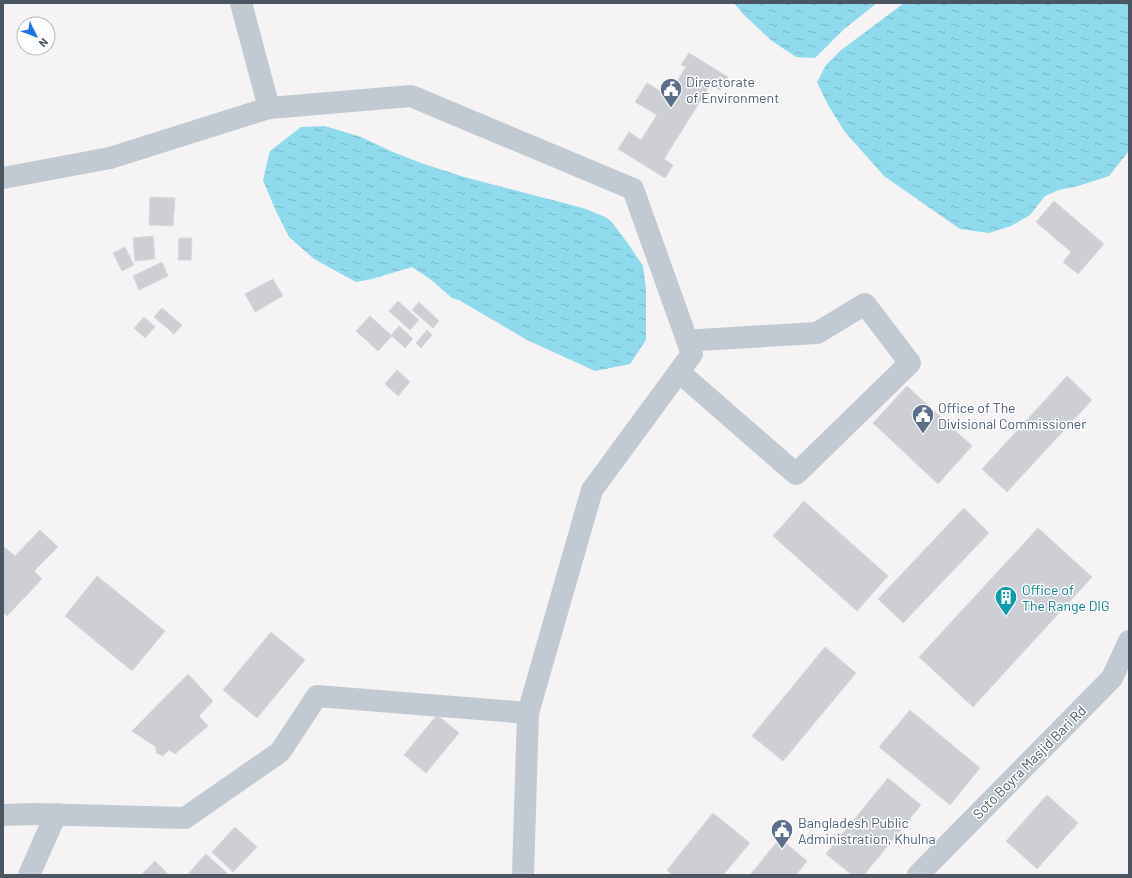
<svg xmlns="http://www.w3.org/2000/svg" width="1132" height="878" viewBox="0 0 1132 878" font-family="Barlow,sans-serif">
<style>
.water{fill:url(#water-ripples)}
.building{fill:#cdcfd5;stroke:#d7d9de}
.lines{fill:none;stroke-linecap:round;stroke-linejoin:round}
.minor{stroke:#c1cad2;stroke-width:22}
.labels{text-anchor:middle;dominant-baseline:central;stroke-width:3;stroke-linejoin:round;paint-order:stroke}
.service-label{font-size:14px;fill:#4e5e75;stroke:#fff;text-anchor:start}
.culture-label{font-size:14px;fill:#0d838f;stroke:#fff;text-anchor:start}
.street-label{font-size:14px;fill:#4a5661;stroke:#fff}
</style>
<defs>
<pattern id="water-ripples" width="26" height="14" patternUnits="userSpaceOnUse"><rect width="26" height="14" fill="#90daee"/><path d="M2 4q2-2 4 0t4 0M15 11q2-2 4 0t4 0" fill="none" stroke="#78b4c4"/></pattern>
</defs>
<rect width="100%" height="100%" fill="#f5f3f3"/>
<g class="water">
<polygon points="734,3 877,3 843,30 815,58 796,57 772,41 744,15"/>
<polygon points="904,3 1129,3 1129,151 1109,176 1078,186 1059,190 1045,196 1030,215 1011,226 989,233 960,229 884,176 845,132 828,105 817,82 826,65 840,51"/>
<polygon points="325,126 361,137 393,152 421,163 464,177 583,208 605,217 611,221 629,245 643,266 646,289 646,340 630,364 595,371 527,340 459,300 452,298 430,279 412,267 372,279 356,282 314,259 289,237 275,209 263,180 270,151 301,127"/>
</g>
<g class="building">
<polygon points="689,53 728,77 720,90 711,84 664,159 673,165 665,178 618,149 629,132 641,140 657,115 635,102 647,83 668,96 686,67 681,65"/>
<polygon points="150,197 175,198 173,226 149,225"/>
<polygon points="1054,201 1104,244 1078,274 1063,262 1071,252 1036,222"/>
<polygon points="153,236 155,259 135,261 133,238"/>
<polygon points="179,238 192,238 191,260 178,260"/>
<polygon points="125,247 134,265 122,271 113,253"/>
<polygon points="162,262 168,276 139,290 133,276"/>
<polygon points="273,279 283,296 255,312 245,294"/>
<polygon points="398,301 419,320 410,330 389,311"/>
<polygon points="419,302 439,321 433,328 412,310"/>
<polygon points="162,308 182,325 174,334 154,317"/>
<polygon points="370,316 392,336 378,351 356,331"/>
<polygon points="144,317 155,327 145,338 134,328"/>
<polygon points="399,326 413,339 405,348 391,335"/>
<polygon points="427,330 432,335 421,348 416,343"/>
<polygon points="397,370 410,382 398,396 385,384"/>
<polygon points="1067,376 1092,400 1007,492 982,469"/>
<polygon points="907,386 972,446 938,484 873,423"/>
<polygon points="804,501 888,576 857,611 773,536"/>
<polygon points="964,508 989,533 903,623 878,599"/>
<polygon points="1038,528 1092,577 973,707 919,657"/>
<polygon points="40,530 58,547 34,571 42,579 7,616 3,612 3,546 15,556"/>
<polygon points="97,576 165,631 132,671 65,616"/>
<polygon points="271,632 305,660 257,718 223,690"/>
<polygon points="825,647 856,673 783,761 752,736"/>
<polygon points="188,674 213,701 199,716 208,726 175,754 169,750 163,756 156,753 156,747 132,731"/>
<polygon points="910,710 980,768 950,805 879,747"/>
<polygon points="437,715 459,733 426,773 404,755"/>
<polygon points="888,778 921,805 864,875 852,875 826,854"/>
<polygon points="1047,795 1078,823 1037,869 1006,841"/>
<polygon points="713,813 750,843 723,875 673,875 667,870"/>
<polygon points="235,827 257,847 233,872 212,852"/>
<polygon points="780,838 807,861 796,875 750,875"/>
<polygon points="206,854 229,875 187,875"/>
<polygon points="155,861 169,875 141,875"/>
</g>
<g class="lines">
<g class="minor">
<polyline points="241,3 269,108"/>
<polyline points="3,178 110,158 269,108 411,96 633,189 692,354 592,490 528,713 317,696 280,752 185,818 34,814 3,815"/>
<polyline points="679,372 796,474 910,363 865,304 817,333 699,340 688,341"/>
<polyline points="29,875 56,814"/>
<polyline points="523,875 528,713"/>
<polyline points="918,875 1112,678 1129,641"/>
</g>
</g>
<defs>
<g id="civic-pin" transform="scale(1.15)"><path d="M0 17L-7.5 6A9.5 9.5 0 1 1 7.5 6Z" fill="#5c6f8a" stroke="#fff"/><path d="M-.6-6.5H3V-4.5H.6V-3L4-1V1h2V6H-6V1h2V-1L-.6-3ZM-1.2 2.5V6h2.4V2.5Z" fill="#fff"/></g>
<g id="building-pin" transform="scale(1.15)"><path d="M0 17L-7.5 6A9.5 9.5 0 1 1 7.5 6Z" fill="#0f9aa8" stroke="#fff"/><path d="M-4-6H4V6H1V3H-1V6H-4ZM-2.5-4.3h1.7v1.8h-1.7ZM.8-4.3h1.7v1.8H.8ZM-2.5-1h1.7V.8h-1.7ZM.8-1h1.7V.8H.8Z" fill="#fff"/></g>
</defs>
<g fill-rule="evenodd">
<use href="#civic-pin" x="671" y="89"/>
<use href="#civic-pin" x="923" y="415"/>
<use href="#building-pin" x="1006" y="597"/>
<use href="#civic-pin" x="782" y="830"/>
</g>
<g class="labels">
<g class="service-label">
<text x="686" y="81">Directorate<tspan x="686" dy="16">of Environment</tspan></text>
<text x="938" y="407">Office of The<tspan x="938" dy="16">Divisional Commissioner</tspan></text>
<text x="798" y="822">Bangladesh Public<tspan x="798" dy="16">Administration, Khulna</tspan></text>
</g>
<g class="culture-label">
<text x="1022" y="589">Office of<tspan x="1022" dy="16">The Range DIG</tspan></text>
</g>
<g class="street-label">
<text transform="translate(1029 762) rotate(-45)">Soto Boyra Masjid Bari Rd</text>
</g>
</g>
<rect width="1132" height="878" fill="none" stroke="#4a5661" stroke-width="8"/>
<g transform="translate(36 36) rotate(132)"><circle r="19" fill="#ffffff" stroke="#b7bbc0"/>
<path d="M0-3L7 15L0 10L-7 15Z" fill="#1a73e8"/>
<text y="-6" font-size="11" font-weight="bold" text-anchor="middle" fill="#4a5661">N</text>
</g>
</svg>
